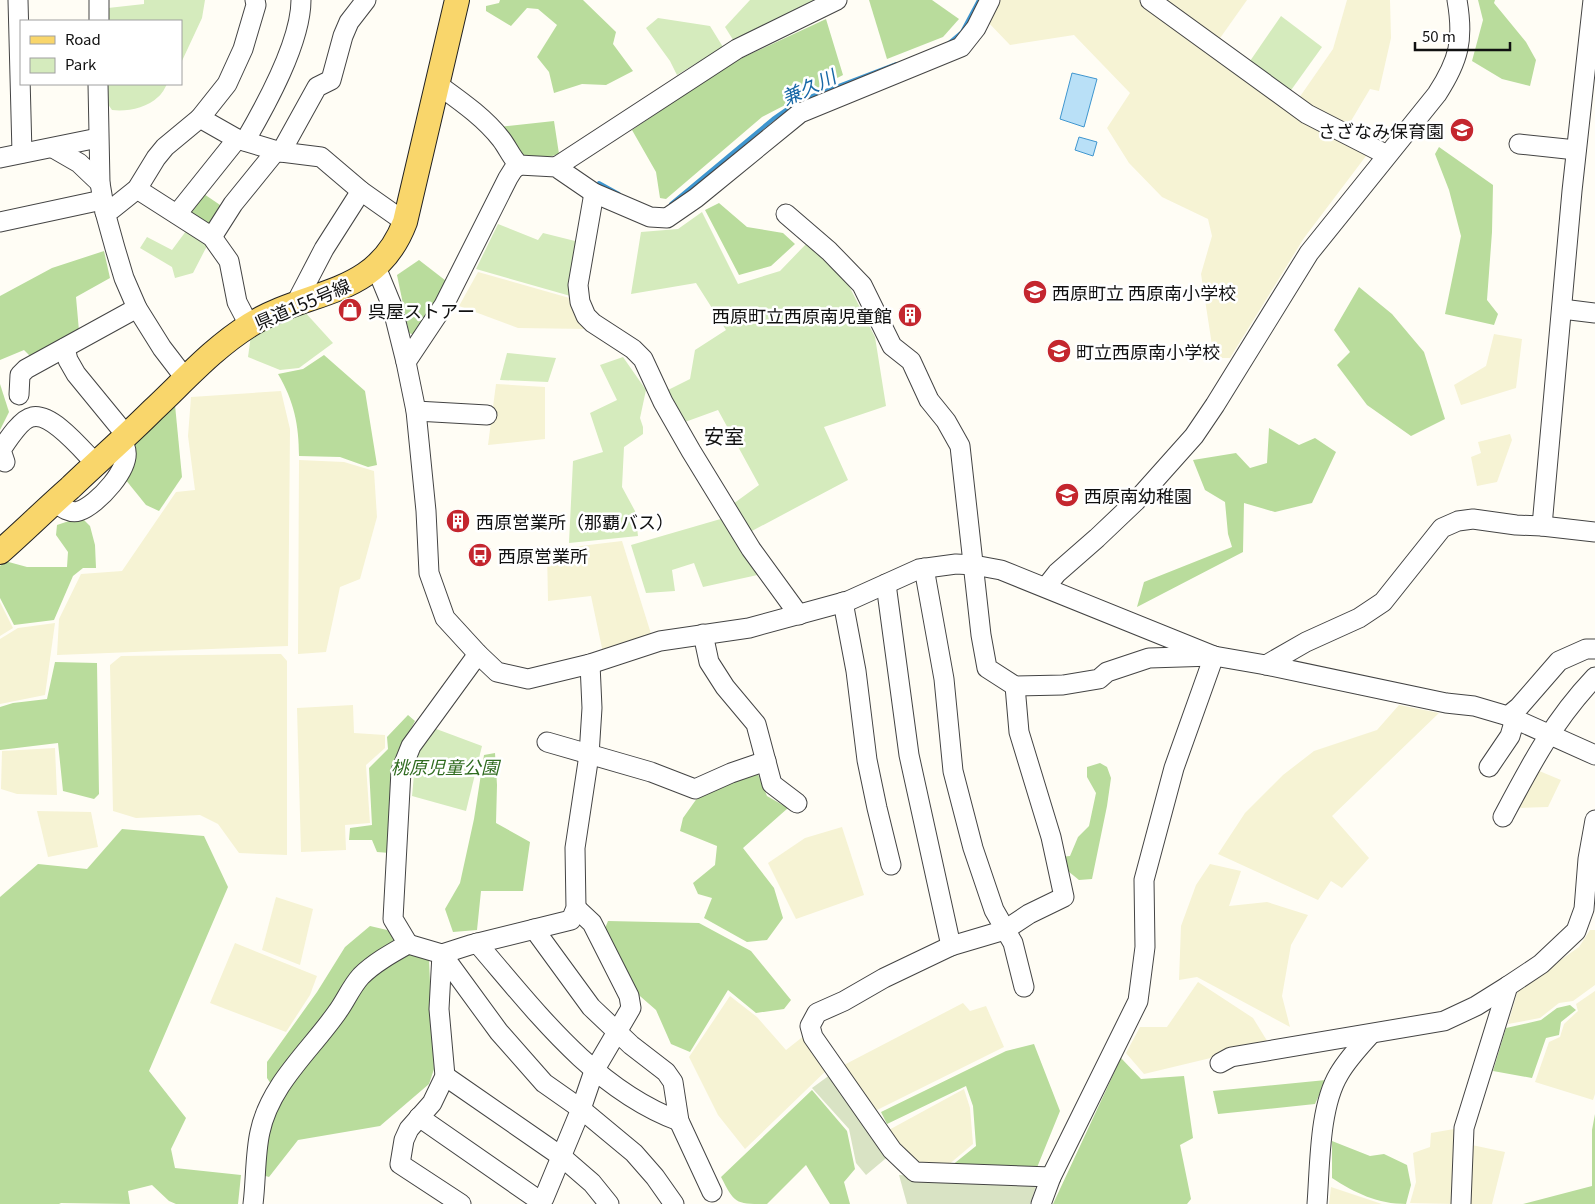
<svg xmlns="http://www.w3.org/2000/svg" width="1595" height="1204" viewBox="0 0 1595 1204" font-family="Georgia,'Noto Sans JP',serif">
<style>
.farmland{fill:#f6f3d4}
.green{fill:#d5ebbd}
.forest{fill:#b9dc9c}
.cemetery{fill:#d9e3c4}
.water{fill:#b9e0f7;stroke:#3f96cf}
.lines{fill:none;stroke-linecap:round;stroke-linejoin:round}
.stream{stroke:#3f96cf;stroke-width:4}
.minor-casing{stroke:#444;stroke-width:21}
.major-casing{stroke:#222;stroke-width:26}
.minor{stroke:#fff;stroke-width:19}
.major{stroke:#f9d66b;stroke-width:24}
.labels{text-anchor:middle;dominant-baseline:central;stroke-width:5;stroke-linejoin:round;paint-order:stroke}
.poi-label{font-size:18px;fill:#111;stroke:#fff;text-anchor:start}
.street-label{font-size:18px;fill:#111;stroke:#fff}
.park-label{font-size:18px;font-style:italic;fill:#2f6b1f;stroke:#fff}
.water-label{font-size:19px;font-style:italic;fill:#1768a6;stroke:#fff}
.quarter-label{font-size:20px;fill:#111;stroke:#fff}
</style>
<rect width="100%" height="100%" fill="#fffdf5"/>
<g class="farmland">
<polygon points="996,0 1140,0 1223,60 1358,145 1366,156 1304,238 1230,358 1214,358 1201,274 1212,236 1208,219 1162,197 1129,163 1107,128 1130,93 1074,35 1010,45 986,20"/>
<polygon points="1163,0 1247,0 1218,41"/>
<polygon points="1347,0 1390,0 1391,38 1379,91 1370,89 1348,126 1299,98 1333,49"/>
<polygon points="478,272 573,299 588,329 518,328 459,306"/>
<polygon points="1494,334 1522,339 1516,388 1461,405 1454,385 1486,366"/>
<polygon points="496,384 545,387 545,439 488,445"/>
<polygon points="281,391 290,429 288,646 57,655 59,619 81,574 122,571 176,492 195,490 188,436 191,397"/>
<polygon points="1510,434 1512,440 1497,482 1477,486 1471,457 1481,453 1478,442"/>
<polygon points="299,460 344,462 374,471 377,517 360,579 340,587 326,652 298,654"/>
<polygon points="622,541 652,637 603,653 591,596 548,601 547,550"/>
<polygon points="0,602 13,628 0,636"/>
<polygon points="55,623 45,695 0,704 0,639 18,628"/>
<polygon points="281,654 287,661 287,855 239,853 218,824 200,815 136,818 113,811 110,665 121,656"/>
<polygon points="353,705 354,733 385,735 385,748 366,765 370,823 345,825 346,850 301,852 297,708"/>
<polygon points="1399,705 1439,713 1332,816 1369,858 1342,888 1331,881 1318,900 1218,854 1245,813 1283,775 1314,751 1377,730"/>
<polygon points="55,748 57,795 17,794 1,789 2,751"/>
<polygon points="1532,768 1561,780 1548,807 1513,808"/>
<polygon points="37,811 91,812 98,847 48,857"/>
<polygon points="842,827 864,895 796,919 768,863 805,838"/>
<polygon points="1210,864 1241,871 1229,906 1267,902 1308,915 1291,945 1282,996 1290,1027 1197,977 1179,980 1181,926 1196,885"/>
<polygon points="276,897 313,909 300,965 262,950"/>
<polygon points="1590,930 1595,930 1595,985 1573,1001 1559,1003 1540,1018 1508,1024 1518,990 1579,947"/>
<polygon points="235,943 317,976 310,995 286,1032 210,1003"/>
<polygon points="1198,982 1253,1018 1269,1044 1144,1074 1126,1053 1140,1027 1167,1027"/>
<polygon points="1595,991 1595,1094 1593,1100 1535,1082 1549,1042 1560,1037 1564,1024 1578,1011 1576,1004"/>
<polygon points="730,996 757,1017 786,1050 805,1035 831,1066 745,1149 718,1115 689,1057"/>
<polygon points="963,1003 970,1011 986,1006 1004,1047 875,1111 842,1066"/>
<polygon points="964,1089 970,1108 973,1144 947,1166 920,1166 887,1131"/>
<polygon points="1454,1129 1458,1183 1455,1204 1410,1203 1416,1182 1413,1153 1430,1147 1431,1133"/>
<polygon points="1467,1144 1505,1152 1492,1204 1465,1204"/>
<polygon points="1331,1187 1382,1204 1329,1204"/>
</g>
<g class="green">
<polygon points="144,0 205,0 202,18 181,63 181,21 108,21 108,8 144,4"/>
<polygon points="750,0 819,0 735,43 725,27"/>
<polygon points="1281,16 1322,47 1289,93 1248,64"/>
<polygon points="658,18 710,26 723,47 677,75 670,61 646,28"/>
<path d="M108,84H167C165,88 162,94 158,97C147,108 126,112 112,110L107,103Z"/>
<polygon points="702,212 738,284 780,271 807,243 846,280 875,337 886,406 824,427 848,480 750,532 733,504 759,485 718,410 685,422 668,390 690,379 695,350 726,330 696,283 631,294 641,232 678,229"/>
<polygon points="498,224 538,240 543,233 579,242 574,297 476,269"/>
<polygon points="189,227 208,244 193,273 175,278 172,267 140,248 147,237 172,250"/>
<polygon points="303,310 333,343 299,368 280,370 248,357 251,335"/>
<polygon points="507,353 556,358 548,382 500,380"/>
<polygon points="623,357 646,390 640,418 643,427 643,434 624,447 622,487 635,511 638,536 569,543 573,461 603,452 590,413 617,400 600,365"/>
<polygon points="724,518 762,574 703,587 694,563 672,570 675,591 646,593 631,545"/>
<polygon points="431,727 482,746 466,811 412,796 416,754"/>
</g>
<g class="forest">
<polygon points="500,0 583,0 616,32 613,44 633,71 606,85 582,84 554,93 549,72 537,57 557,25 538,9 527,8 511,26 486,11 486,6 499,3"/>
<polygon points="869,0 932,0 959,19 943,37 887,59"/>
<polygon points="1478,0 1495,0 1494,3 1526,42 1536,60 1530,86 1502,79 1472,61 1483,20"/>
<polygon points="826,19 843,75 762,117 666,199 660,198 656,172 632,130 731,63"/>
<path d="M554,121L559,154C520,166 520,157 498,127Z"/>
<polygon points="1439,147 1493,185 1492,232 1487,300 1498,314 1494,325 1445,314 1461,236 1449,190 1435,154"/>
<polygon points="201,192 226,209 212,229 185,210"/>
<polygon points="719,203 747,227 783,233 795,244 771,266 739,275 705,210"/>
<polygon points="104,251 110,278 76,297 79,331 32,358 24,350 0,360 0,296 52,268"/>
<polygon points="419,260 450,284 417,336 409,333 397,275"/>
<polygon points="1359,287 1392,314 1424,352 1445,419 1411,436 1367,405 1337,365 1350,352 1334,330"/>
<path d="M324,355L365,391L377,465L368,467L340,457L299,456C299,425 294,401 278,374L303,369Z"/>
<polygon points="0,384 9,412 0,430"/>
<polygon points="175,405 182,477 159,511 146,505 125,479 132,441"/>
<polygon points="1269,428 1299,445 1315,438 1336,452 1312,503 1275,512 1244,503 1243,552 1137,607 1144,582 1232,547 1228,534 1225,502 1205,490 1193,460 1236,453 1250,468 1267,463"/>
<polygon points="81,517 90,526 95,545 96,568 83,568 73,576 54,620 14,625 0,598 0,566 5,561 27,567 67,567 68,552 56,535 57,525"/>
<polygon points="55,662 97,663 99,794 94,799 63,791 58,743 0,750 0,707 13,703 47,699"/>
<polygon points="408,715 415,721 396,758 390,853 377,852 372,840 349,840 350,828 372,825 369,768 388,749 387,737"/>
<polygon points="495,753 497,785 496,823 530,842 523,891 481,891 477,930 453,932 445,909 460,883 474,819 484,755"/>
<polygon points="1100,763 1107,767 1111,778 1107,806 1092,879 1079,880 1058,863 1060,857 1070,856 1078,837 1089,826 1096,793 1087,777 1087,767"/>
<polygon points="757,772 767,796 788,808 743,848 774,888 783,918 767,940 747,942 704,918 712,898 698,894 693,883 715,865 717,846 680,831 683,818 700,794"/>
<polygon points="122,829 204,836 228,887 149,1071 186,1118 171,1149 175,1168 241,1175 238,1204 176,1204 169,1201 152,1185 128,1191 130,1204 61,1203 59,1204 0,1204 0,897 38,864 87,869"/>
<polygon points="608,921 699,923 751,951 791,1000 784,1009 756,1013 728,990 690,1052 671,1044 656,1010 633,990 603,933"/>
<polygon points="370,926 387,930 429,960 434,1069 429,1084 380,1126 298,1140 269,1177 262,1175 266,1135 282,1100 267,1078 267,1062 317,992 345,947"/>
<polygon points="1570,1005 1576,1010 1561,1022 1559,1035 1546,1038 1532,1078 1493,1071 1506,1028 1541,1020 1557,1008"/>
<polygon points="1034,1044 1060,1111 1036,1170 951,1166 976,1146 973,1106 966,1086 887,1124 881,1112 1006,1051"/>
<polygon points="1121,1058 1141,1079 1184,1076 1193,1138 1180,1145 1191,1199 1187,1204 1053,1204"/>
<polygon points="1326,1080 1315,1104 1218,1114 1213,1091"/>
<path d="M812,1090L847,1131L855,1169L844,1182L850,1204H830L806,1165L767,1204C735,1204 735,1204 721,1177Z"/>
<polygon points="1595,1114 1595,1204 1523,1204 1592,1186 1592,1130"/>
<path d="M1332,1141L1370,1156L1384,1154L1407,1165L1411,1185L1406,1204C1378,1204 1355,1193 1332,1178Z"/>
</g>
<g class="cemetery">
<polygon points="834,1072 891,1154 866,1175 856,1163 849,1129 812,1088"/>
<polygon points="899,1175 1037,1183 1030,1204 907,1204"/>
</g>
<g class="water">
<polygon points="1072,73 1097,79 1084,127 1060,119"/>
<polygon points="1079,137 1097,142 1093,156 1075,150"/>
</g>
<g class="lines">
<g class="stream">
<polyline points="949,43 962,32 979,0"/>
<polyline points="599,183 619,194"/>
<polyline points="671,204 773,119 799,101 896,64"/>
</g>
<g class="minor-casing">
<g id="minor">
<polyline points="18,0 22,153"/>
<polyline points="1150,0 1307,114 1387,155"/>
<polyline points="99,21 99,0"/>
<polyline points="98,84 100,183 105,212 115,248 124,278 137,308 162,348 185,378"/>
<path d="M437,84C459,100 484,117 501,139C508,148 511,157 519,165L556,167L594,193L650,217L667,218L696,198L800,113L961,47L976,28L990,0"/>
<polyline points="200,118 227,84 243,49 256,5 255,0"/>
<path d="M245,141C266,105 301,42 301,0"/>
<polyline points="1519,144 1576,150"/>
<polyline points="53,148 79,163 100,183"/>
<polyline points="281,152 317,87 331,80 343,36 349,22 366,0"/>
<polyline points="0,158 98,138"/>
<polyline points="556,167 737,49 837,0"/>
<polyline points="137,189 212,237 229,261 237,302 249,325"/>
<polyline points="594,193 578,285 580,302 586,316 593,323 633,349 643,359 663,402 691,451 751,549 799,615"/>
<polyline points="105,212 112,209 137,189 156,158 165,147 200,118 237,139 281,152 321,157 361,191 405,222"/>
<polyline points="177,214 237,139"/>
<polyline points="786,214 829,251 862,285 892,346 911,361 929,400 946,421 960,446 981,635 987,668 1015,686 1063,685 1099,679 1107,672 1149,658 1214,656 1266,665 1446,703 1474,706 1508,716 1519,707 1559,661 1586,649 1595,649"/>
<polyline points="0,222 102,200"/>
<polyline points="212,237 233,204 276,151"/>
<polyline points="376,267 392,306 406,362 416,411 426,511 429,573 445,618 478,654 497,672 528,679 590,664 660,641 749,628 848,601 919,569 956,564 974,565 1001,570 1214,656"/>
<polyline points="299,304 299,297 324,249 361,191"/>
<polyline points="1562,309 1595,313"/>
<polyline points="65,348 68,360 76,374 126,435"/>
<polyline points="406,362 444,305 508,178 513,170 519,165"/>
<polyline points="19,395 20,375 26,369 137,308"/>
<polyline points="416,411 487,415"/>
<path d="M5,462L1,450C7,441 21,419 32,417C52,412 83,451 96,464"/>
<path d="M54,502C61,507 70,514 79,511C97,505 133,467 125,447C125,446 121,442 120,441"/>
<polyline points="1542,526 1595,532"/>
<polyline points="924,568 944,679 953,771 973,848 994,910 1013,943 1024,987"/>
<polyline points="886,584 909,755 951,946"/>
<path d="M1046,587L1057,573L1097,538L1136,501L1194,436L1215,405L1309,253L1437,94C1459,60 1464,40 1457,0"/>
<polyline points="843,602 856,671 867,760 877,808 891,865"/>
<polyline points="703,634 709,662 725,687 756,724 772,784 797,803"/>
<polyline points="1266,665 1306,642 1359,618 1383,602 1442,528 1458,521 1473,519 1516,525 1542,526 1572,191 1593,0"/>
<polyline points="1015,686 1019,732 1051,837 1064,897 1029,914 1005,930 951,946 884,978 844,1001 817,1013 810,1026 813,1037 892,1150 915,1172 1051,1177"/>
<polyline points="1508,716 1595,755"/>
<polyline points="547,742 651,772 695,789 731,773 766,761"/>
<polyline points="1489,767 1510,736 1515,719"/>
<path d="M1503,817C1531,764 1554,720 1595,677"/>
<polyline points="534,929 591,1007 631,1045 666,1072 673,1082 679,1121 712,1192"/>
<path d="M477,943C535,1010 593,1089 679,1121"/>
<polyline points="408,944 393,919 401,771 411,746 478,654"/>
<polyline points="442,954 499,1032 544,1083 581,1109 634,1153 655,1177 674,1204"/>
<polyline points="442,954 439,1009 445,1076 432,1103 409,1129 404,1140 400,1164 461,1204"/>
<polyline points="1220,1063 1231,1057 1444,1021 1476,1006 1508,986"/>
<polyline points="445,1076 562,1157 592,1183 609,1204"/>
<polyline points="419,1117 537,1199 544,1198 581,1109 594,1071 631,1008 629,996 592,923 576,908"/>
<path d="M253,1204C256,1181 255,1154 260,1132C270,1084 311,1050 338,1011C346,1000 351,987 361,976C374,963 392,953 408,944L442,954L470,945L571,920L576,908L575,848L589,755L592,708L590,664"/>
<polyline points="1041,1204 1051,1177 1138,1001 1145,947 1144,880 1174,768 1214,656"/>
<path d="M1317,1204C1320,1166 1319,1107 1339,1074C1347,1060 1359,1047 1370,1035"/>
<polyline points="1461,1204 1464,1128 1508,986 1541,964 1576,931 1584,909 1588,859 1595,820"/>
</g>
</g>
<g class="major-casing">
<path id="major" d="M0,552C24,531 46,509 70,488C97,462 126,437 153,410C184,381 213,348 250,325C308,288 376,299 405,222L457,0"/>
</g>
<use href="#minor" class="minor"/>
<use href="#major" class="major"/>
</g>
<defs>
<g id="school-disc" transform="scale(1.25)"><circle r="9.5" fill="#c4262e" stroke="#fff"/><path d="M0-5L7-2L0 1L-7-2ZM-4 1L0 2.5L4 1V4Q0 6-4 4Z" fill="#fff"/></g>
<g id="shop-disc" transform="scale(1.25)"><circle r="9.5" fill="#c4262e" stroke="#fff"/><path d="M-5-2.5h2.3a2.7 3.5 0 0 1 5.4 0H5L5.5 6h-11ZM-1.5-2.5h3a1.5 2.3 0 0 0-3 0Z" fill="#fff"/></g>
<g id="building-disc" transform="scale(1.25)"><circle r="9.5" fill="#c4262e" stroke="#fff"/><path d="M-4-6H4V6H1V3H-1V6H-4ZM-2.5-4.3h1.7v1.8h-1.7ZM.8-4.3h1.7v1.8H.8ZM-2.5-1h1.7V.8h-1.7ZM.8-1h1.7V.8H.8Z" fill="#fff"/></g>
<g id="bus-disc" transform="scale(1.25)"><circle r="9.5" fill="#c4262e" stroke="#fff"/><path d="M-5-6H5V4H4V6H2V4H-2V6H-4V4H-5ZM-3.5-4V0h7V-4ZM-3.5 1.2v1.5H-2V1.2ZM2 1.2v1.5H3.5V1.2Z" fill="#fff"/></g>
</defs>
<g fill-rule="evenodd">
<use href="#school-disc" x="1462" y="130"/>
<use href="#school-disc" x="1035" y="292"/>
<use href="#shop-disc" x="350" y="310"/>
<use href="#building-disc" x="910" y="315"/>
<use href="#school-disc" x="1059" y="351"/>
<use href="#school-disc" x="1067" y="495"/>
<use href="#building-disc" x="458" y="521"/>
<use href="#bus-disc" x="480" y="555"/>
</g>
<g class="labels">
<g class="poi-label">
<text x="1444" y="130" text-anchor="end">さざなみ保育園</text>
<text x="1052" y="292">西原町立 西原南小学校</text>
<text x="368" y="310">呉屋ストアー</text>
<text x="892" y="315" text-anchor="end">西原町立西原南児童館</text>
<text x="1076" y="351">町立西原南小学校</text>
<text x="1084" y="495">西原南幼稚園</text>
<text x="476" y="521">西原営業所（那覇バス）</text>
<text x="498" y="555">西原営業所</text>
</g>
<g class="street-label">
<text transform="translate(302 303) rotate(-23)">県道155号線</text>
</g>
<g class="park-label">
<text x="445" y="766">桃原児童公園</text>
</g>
<g class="water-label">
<text transform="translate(808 86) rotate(-25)">兼久川</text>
</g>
<g class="quarter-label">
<text x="724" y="435">安室</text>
</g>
</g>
<rect x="20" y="20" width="162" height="65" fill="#ffffff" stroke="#a0a0a0"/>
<rect x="30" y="36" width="25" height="8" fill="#f9d66b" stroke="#a0a0a0"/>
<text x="65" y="45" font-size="15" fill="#111111">Road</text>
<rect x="30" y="58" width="25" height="15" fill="#d5ebbd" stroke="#a0a0a0"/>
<text x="65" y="70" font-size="15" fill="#111111">Park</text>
<path d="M1415 42v8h95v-8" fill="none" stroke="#111111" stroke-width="2.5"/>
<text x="1422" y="42" font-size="15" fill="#111111" stroke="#ffffff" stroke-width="4" paint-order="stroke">50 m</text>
</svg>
